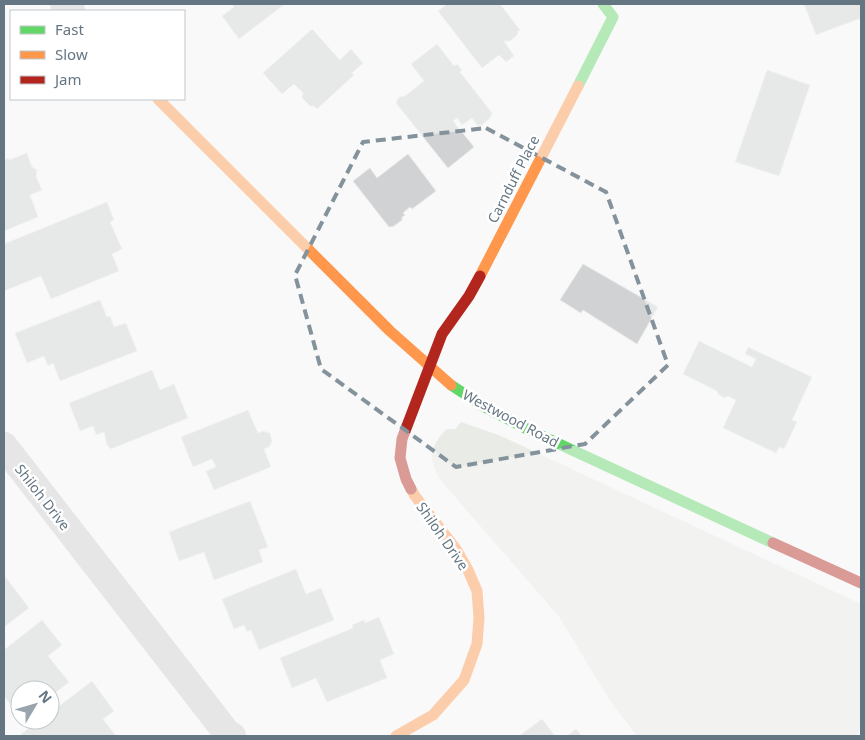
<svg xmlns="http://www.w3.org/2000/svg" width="865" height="740" viewBox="0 0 865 740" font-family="'Noto Sans',sans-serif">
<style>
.green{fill:#e8ebe6}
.building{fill:#d0d2d3;stroke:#e8e8e8}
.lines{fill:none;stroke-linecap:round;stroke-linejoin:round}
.street{stroke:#cecfd0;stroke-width:28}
.fast{stroke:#63d668;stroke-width:11}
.slow{stroke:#ff974d;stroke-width:11}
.jam{stroke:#b3261e;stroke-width:11}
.marked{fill:none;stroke:#84929c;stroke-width:4;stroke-dasharray:10 6;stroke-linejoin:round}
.labels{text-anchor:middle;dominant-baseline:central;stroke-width:5;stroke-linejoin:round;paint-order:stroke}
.street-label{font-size:14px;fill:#657683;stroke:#fff}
</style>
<rect width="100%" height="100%" fill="#f9f9f9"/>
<path class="green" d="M461,422L501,436L861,604V726L858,736H637L610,701L560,618L442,482C428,460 428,447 447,429H455Z"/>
<g class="building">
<polygon points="232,4 285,4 239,39 222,16 234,7"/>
<polygon points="447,4 500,4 520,30 518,31 517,35 510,41 504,41 514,56 506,62 499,55 482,68 438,11"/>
<polygon points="804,4 861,4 861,18 816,35"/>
<polygon points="312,29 340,60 351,49 363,63 352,73 354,75 317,109 314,106 310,106 302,98 303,93 294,84 282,94 263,73"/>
<polygon points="437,44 454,66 457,64 462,70 460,72 492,113 490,118 482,125 477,125 472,118 462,125 457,118 453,121 474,147 448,168 396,103 399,97 405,96 424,81 411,64"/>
<polygon points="767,70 810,85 779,176 735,162"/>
<polygon points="27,153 32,167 37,170 36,176 42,190 30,195 38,217 4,231 4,160 9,158 9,160"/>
<polygon points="408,154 436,191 412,209 410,207 403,213 405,215 402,217 402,220 394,226 389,227 353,181 370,168 377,178"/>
<polygon points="107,202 114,220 110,222 122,249 112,254 119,271 51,299 41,276 4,291 4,244"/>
<polygon points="583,264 658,307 637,344 583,310 581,313 560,300"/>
<polygon points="100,300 107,317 110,316 114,327 126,323 137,351 60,381 53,363 48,366 44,356 27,363 15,333"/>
<polygon points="699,341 752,367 756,359 745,354 748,347 812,377 792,420 797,422 784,449 779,447 776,453 723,428 736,400 728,396 725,398 718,394 717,391 683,374"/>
<polygon points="152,370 160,390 174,384 188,418 111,449 107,445 104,432 96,435 93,426 80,431 69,403"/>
<polygon points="248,410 258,433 263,431 270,433 272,441 269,447 264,449 271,467 214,490 206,471 216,467 212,459 193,467 181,437"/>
<polygon points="250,501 268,547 259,550 263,562 214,580 204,552 179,561 169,532"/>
<polygon points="296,569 306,594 321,588 334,620 259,650 251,630 247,632 244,625 234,629 222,599"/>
<polygon points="4,575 29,608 4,627"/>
<polygon points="379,617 394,654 380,660 387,678 327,702 316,678 292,688 280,658 353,628 352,625 364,620 365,623"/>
<polygon points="42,620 62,645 48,656 69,682 50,697 50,690 20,690 20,709 16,712 4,696 4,650"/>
<polygon points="92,681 114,711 103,719 116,736 23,736 21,734 40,720 50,720 50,713"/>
<polygon points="542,719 555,736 519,736"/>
<polygon points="576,729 582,736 567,736"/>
</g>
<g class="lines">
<g class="street">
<polyline points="64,4 71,11"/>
<polyline points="4,446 227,733 232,736"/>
</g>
<g class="fast">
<polyline points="578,86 613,17 603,4"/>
<polyline points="451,385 483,406 531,431 773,543"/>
</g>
<g class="slow">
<polyline points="158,99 390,331 451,385"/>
<polyline points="480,276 578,86"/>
<polyline points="396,736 433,715 464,680 477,644 479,618 477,591 468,570 456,549 415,496 411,489"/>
</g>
<g class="jam">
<polyline points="411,489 406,479 400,458 402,439 442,334 469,296 480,276"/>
<polyline points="773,543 861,583"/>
</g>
</g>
<path d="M0 0H865V740H0ZM486,128L606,192L668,365L585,444L456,467L321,369L295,275L363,142Z" fill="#f9f9f9" fill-opacity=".55" fill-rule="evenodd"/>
<path class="marked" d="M486,128L606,192L668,365L585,444L456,467L321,369L295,275L363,142Z"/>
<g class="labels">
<g class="street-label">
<text transform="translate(513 179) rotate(-63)">Carnduff Place</text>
<text transform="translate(511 418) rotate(28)">Westwood Road</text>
<text transform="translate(43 497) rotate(52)">Shiloh Drive</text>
<text transform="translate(443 536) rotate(55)">Shiloh Drive</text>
</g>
</g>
<rect width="865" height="740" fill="none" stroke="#657683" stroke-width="10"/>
<rect x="10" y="10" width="175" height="90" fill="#ffffff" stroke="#c1c8cd"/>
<rect x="20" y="26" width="25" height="8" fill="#63d668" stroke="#c1c8cd"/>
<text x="55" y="35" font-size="15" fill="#657683">Fast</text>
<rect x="20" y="51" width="25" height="8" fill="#ff974d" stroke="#c1c8cd"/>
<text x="55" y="60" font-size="15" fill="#657683">Slow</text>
<rect x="20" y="76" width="25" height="8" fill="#b3261e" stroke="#c1c8cd"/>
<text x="55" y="85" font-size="15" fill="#657683">Jam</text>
<g transform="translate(35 705) rotate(52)"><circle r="24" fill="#ffffff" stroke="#c1c8cd"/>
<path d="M0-4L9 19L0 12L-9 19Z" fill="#99a4ac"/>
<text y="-8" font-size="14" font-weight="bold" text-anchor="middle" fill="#657683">N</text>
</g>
</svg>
